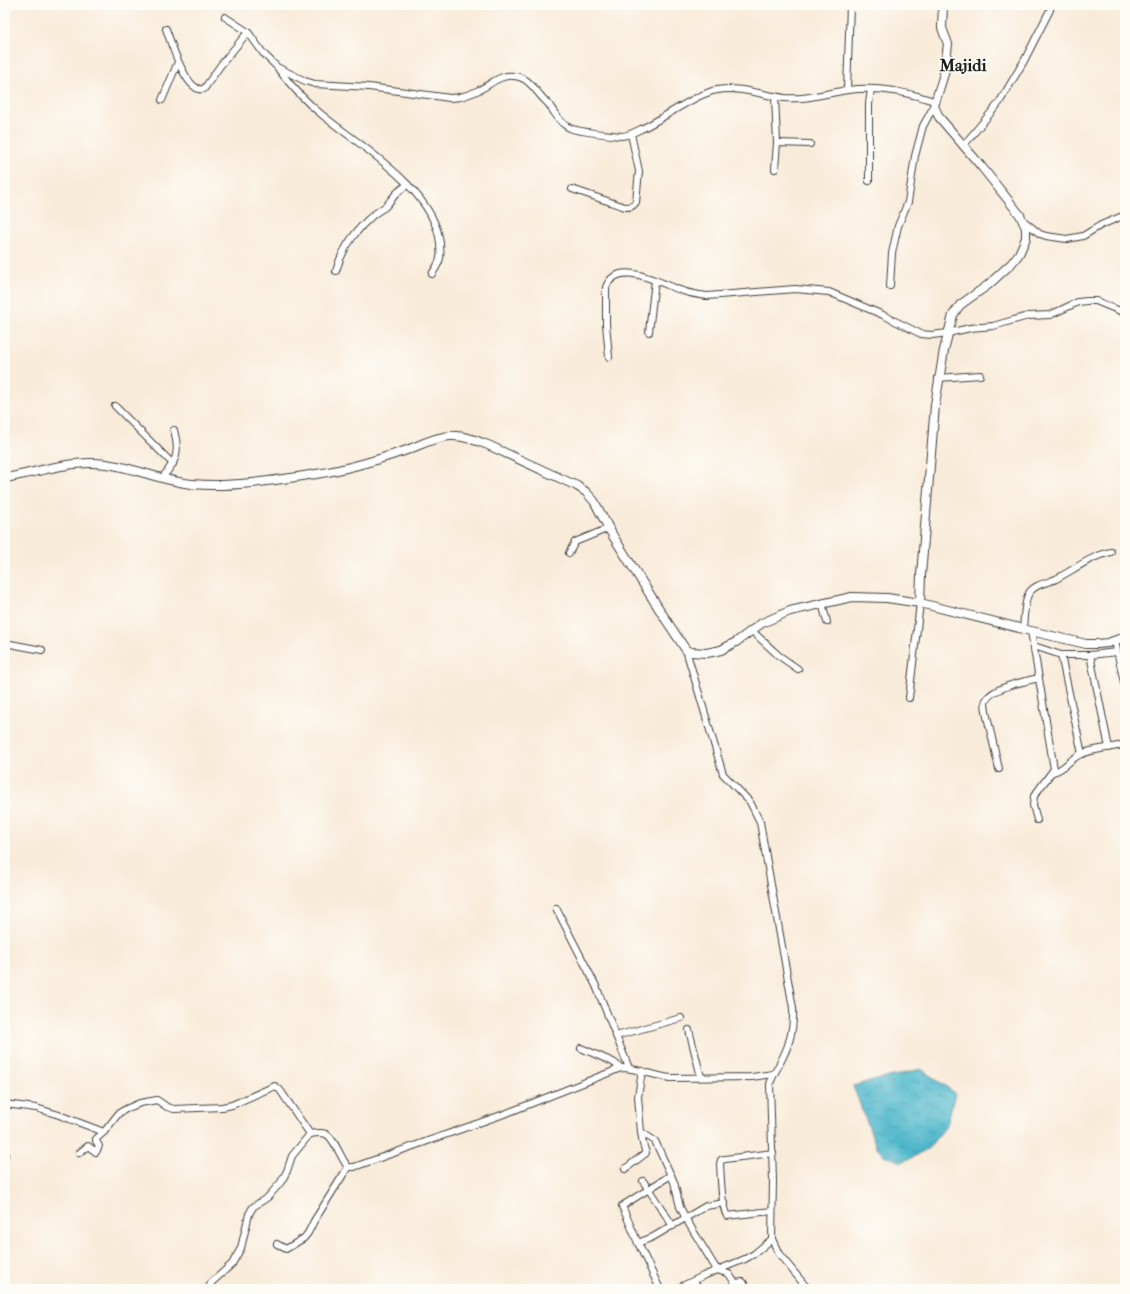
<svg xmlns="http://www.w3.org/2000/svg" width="1130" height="1294" viewBox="0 0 1130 1294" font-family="'IM FELL French Canon',serif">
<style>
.water{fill:url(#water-ripples);stroke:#346a74}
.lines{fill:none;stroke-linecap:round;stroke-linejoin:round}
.minor-casing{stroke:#3d3b38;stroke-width:8}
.tertiary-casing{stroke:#3d3b38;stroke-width:10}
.minor{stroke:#fff;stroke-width:6}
.tertiary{stroke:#fff;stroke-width:8}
.labels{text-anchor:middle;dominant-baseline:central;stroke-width:3;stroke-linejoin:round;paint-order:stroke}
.quarter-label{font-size:17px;font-weight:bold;fill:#1c1c1c;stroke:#fdfcf7}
</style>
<defs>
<pattern id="water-ripples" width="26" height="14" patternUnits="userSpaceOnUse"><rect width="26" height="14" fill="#4db7cb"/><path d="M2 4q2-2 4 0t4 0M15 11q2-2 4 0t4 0" fill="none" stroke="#3f94a4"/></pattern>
</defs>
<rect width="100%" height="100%" fill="#fdfcf7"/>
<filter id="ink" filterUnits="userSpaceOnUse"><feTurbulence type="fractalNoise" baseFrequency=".025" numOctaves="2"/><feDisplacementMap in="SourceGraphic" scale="8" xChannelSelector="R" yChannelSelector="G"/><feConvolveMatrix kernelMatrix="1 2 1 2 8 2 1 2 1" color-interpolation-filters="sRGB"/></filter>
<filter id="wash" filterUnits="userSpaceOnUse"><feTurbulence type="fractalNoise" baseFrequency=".012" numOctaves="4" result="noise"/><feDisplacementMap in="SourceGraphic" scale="16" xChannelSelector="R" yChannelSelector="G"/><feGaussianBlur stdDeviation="0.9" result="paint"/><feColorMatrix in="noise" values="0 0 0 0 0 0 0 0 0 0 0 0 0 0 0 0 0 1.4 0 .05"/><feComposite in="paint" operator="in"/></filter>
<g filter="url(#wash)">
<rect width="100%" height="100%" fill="#f9ebd9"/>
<polygon class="water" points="921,1069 955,1093 947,1125 926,1151 902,1162 884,1155 876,1146 853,1086"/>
</g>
<g filter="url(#ink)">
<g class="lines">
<g class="minor-casing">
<g id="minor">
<path d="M225,17L248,32L263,53L277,67L305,81L315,84L369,87L450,98C460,98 469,95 479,90C490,85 500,74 514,76C527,77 532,86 540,95C543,99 547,102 550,106C555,114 561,124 570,128C578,132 612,135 621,136C628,136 635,132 641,129C663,119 685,101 707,93C732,83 760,95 785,98C807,100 826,93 848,90C876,86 907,92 934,101"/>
<path d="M166,29C171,42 186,94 204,89L220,66L248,32"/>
<path d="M279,70C292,87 305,101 321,114C360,146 434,189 440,243C440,248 441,253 440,258C439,264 435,269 432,274"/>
<polyline points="847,90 850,5"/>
<polyline points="162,100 178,62"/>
<polyline points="777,143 810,144"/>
<polyline points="963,146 999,103 1024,61 1050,10 1051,5"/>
<polyline points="775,169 777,143 775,96"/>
<polyline points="869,181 869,104 871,89"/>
<path d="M572,189L625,207C630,207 633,207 636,202L639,171L631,134"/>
<polyline points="1024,221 1040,234 1046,236 1067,239 1083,236 1101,225 1125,215"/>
<path d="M336,271C342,249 356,230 373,215C377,212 382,209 386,206C393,198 397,190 408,185"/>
<polyline points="890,286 892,253 898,226 908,202 915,156 923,126 934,106"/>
<polyline points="649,332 655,280"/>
<path d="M609,357L606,324V287C618,257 663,285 683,291C691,294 699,295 707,296L795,289L829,292L883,315L921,334L932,335L948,333L970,328L993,326L1028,316L1050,315L1078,302L1087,301H1096L1125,313"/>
<polyline points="938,378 980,375"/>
<polyline points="115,406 173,464"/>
<path d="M162,478C177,460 180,453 174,430"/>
<polyline points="569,553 575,542 609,528"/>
<polyline points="822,603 827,622"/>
<path d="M1023,629C1024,620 1024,601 1029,593C1035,584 1047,583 1056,579C1075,569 1091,556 1111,552"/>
<polyline points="751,630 778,655 798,669"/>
<polyline points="1031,631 1054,769 1034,796 1033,805 1037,820"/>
<polyline points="1115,641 1125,687"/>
<polyline points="5,643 42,650"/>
<polyline points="1034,646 1061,655"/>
<path d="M686,650L723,774L750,802L760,822L762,834L793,1008C794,1027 791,1042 782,1059C778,1068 773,1074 770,1084L773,1180L772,1239L779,1254L808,1289"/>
<polyline points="1090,655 1109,748"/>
<polyline points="909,698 920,603"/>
<polyline points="1082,754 1061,655 1090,655 1117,652"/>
<path d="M999,769L986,712C986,708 984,703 986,700C993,687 1026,681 1039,678"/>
<path d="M1053,772C1064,770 1069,760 1079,755C1092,748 1111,749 1125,744"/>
<polyline points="556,908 596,986 629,1068"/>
<polyline points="689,1030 701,1077"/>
<polyline points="616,1036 681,1018"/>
<polyline points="581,1048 613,1062 621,1068"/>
<polyline points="642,1071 638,1097 641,1132 655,1141 674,1182 680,1207 686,1219 717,1270 729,1274 735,1283 743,1282 747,1289"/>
<polyline points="5,1104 36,1108 59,1115 104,1132 119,1113 126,1109 140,1103 157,1100 167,1107 174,1109 222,1107 232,1105 275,1086 280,1090 310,1134"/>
<polyline points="5,1149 5,1155"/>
<polyline points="79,1153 88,1146 96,1152 99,1146 96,1141 96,1139 104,1132"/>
<polyline points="625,1169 646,1153 643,1144 641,1132"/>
<polyline points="671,1175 622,1206 638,1243 653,1237 706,1206 724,1203"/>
<polyline points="643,1181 673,1226"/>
<path d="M772,1211L727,1216C721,1207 721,1175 720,1164L721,1160L725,1159L773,1153"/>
<polyline points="638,1243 660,1289"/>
<polyline points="277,1244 286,1249 304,1238 308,1233 314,1221 348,1167"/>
<polyline points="694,1281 699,1289"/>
<path d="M208,1289L211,1283L232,1264L241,1248L249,1214L253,1207L268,1197L281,1182L287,1171L292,1156L310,1134C315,1133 321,1132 326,1134C335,1139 341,1159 348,1167H354L507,1113L621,1068C639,1068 653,1076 671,1078L752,1077L773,1074"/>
<polyline points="676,1289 703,1276 745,1259 754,1254 772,1239"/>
</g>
</g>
<g class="tertiary-casing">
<g id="tertiary">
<path d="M5,478C34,473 62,463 91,463C126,463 158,481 192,484C231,488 277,480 316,474C344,470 374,461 401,452C417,447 433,437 450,436C463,435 476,440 488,445L577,486L586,492L594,501L613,536L668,623L686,650L691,652L707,653L721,650L736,642L762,623L790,611L852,597L887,598L920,603L1031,631L1086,644H1097L1108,643L1125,637"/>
<polyline points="920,603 921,575 935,405 944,350 953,315 960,305 988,285 1011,264 1019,254 1026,238 1026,228 1020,215 981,166 939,117 934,106 944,74 948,44 942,28 943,5"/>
</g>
</g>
<use href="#minor" class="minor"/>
<use href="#tertiary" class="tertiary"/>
</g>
</g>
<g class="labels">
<g class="quarter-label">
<text x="963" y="65">Majidi</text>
</g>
</g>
<rect width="1130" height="1294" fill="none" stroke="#fdfcf7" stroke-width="20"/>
</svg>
